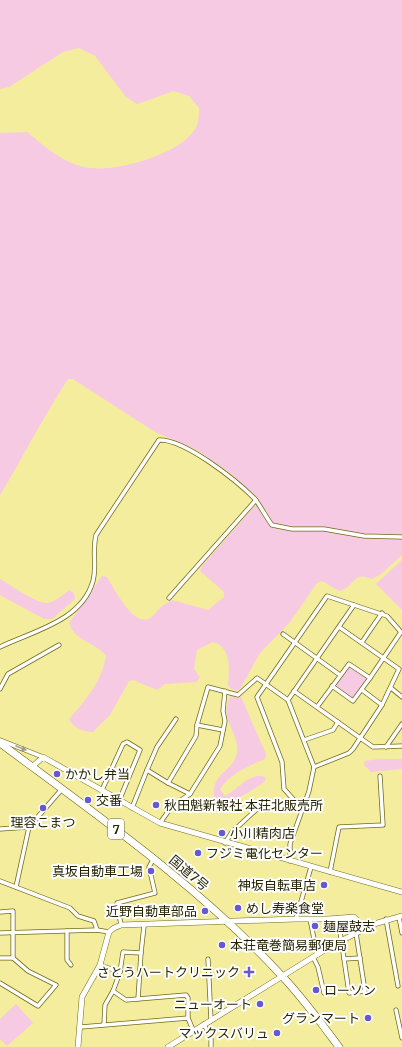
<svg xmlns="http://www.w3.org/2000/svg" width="402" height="1047" viewBox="0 0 402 1047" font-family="Merriweather,'Noto Sans JP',serif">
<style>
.green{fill:#f5cae2}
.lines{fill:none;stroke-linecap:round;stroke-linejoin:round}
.street-casing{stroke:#726a19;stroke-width:5}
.secondary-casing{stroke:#726a19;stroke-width:6}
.highway-casing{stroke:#726a19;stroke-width:8}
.street{stroke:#fff;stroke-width:3.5}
.secondary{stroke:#fff;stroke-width:5}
.highway{stroke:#fff;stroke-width:7}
.oneway{fill:#9d9c8e}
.poi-dot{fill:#6658d2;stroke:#fff;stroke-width:1.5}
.labels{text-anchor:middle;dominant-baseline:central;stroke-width:4;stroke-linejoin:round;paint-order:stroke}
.shield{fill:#fff;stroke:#67654f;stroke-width:1}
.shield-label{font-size:12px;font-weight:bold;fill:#262303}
.poi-label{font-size:13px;fill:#262303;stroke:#fff;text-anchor:start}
.street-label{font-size:13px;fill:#262303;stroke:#fff}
</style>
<rect width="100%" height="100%" fill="#f4ed9e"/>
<g class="green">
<path d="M0,0H402V555L381,574L372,579C353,570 355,587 339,591L322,581L317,583L290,622L260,653L240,689L236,691L230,688L228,685C229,668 232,648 213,642L197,650L194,669L200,677L196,682L165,684L157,690L133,680L129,681L110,715L93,732C84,732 73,728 69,719C86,700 102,681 106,656C97,643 74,641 69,623L102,576L107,577C113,587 133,626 148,619C154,617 157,610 162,606C165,604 169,602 172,600L208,610L224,597V592L200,571L202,566L260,500L229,472L197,450L155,432L73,379H68C43,417 23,457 0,495V133L27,132C44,146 62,162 84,167C112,174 180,155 195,129C199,123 199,116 199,108L189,96L174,91L137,104L126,97L95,56L79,48L63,52L9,87L0,89Z"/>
<polygon points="402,560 402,610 376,584"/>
<path d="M0,579C11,585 35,603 47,603C55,602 63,595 69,590L74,593L75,599L52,619H44L0,595Z"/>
<polygon points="349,664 370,678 353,701 332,686"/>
<path d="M231,696L238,698L241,697L266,754L265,759C249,766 230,773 220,789L225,796C236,791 253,769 266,778L265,781L260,785L225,806L215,800C208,773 235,772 237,752C240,733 217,717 231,696Z"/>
<polygon points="379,759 402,759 402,769 371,772 364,765 365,761"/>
<polygon points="16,1004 33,1023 7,1046 0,1039 0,1019"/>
</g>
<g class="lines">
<g class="street-casing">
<g id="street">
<polyline points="169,598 256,500"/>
<polyline points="283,634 340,675"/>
<polyline points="362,642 382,613"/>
<path d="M0,647C33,631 82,621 93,581C97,566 92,552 96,535L159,440C185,439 237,481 255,499C261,507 266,517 272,525L292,529H324L364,536L402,537"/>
<polyline points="332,686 353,701 370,678"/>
<polyline points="391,688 402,697"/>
<polyline points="0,689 8,674 59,645"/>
<polyline points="362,690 382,705"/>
<polyline points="294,691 373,747 402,746"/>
<polyline points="288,700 354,605 387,616 401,632 370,678 349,664 317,707"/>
<polyline points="197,725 223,730"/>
<polyline points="0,740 43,757"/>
<polyline points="304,740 333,730 338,722"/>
<polyline points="386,747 402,724"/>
<polyline points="314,767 349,753 353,749 382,705 399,669 339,627"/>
<polyline points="147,770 157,747 176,719"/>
<polyline points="168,783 190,794"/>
<polyline points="102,790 123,744 127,742 140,750 119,801"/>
<polyline points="305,804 294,800 284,789 282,762 257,697 327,596 354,605"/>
<polyline points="132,808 147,770 168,783 196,736 197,725 208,687 238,695 257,678 288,700 314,767 309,791 290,844 290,861"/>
<polyline points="160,823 172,806 190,794 220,746 225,721 223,711 225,691"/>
<polyline points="0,829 29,827"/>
<polyline points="225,843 232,832 257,809"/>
<polyline points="330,872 339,827 383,825 380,776"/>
<polyline points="0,881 70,908 78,916 94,921 97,930"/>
<polyline points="16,887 29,827 62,789"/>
<polyline points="0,912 13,911 13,958"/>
<polyline points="399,917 402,933"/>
<polyline points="338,918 349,993 365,991 356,933"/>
<polyline points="296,919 311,867"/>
<polyline points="310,919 315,944"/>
<polyline points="386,919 398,986"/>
<polyline points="121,925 117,903 155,893 149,867 154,858"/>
<polyline points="67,931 67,960 71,965"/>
<polyline points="0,933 97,930 109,932"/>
<polyline points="141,953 144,926"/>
<polyline points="313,957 318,967 324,993"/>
<polyline points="0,958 13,958 28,971 56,985 38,1006 0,983"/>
<polyline points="208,959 211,1020"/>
<polyline points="344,959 360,958"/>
<polyline points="100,965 120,972"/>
<polyline points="113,991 120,972 123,952 141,953 138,999"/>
<polyline points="396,1010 402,1038"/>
<polyline points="188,1018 193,1030"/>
<polyline points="204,1024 211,1039 211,1047"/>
<polyline points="81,1027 188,1018 188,998 186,995 126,1000 113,991 105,1005 104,1025"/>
</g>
</g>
<g class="secondary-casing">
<g id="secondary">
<polyline points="32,767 43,757 160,823 402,892"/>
<polyline points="78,1047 82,997 100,965 109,932 114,928 121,925 296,919 328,919 354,917 358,921 360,931"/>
<polyline points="168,1047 331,946 374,924 402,916"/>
</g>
</g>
<g class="highway-casing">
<path id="highway" d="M0,743C98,816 199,886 282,976C303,998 321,1023 339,1047"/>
</g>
<use href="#street" class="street"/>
<use href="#secondary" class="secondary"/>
<use href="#highway" class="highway"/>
</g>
<defs><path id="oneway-solid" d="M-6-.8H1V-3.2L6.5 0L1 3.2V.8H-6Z"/></defs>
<use class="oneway" href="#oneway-solid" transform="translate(21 748) rotate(22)"/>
<g class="poi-dot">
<circle cx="57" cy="774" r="4"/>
<circle cx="88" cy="800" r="4"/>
<circle cx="156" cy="805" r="4"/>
<circle cx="43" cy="808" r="4"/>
<circle cx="222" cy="833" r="4"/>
<circle cx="198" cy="853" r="4"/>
<circle cx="151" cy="871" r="4"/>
<circle cx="324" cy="885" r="4"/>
<circle cx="238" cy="908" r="4"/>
<circle cx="205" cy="911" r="4"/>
<circle cx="315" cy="926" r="4"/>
<circle cx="222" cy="945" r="4"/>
<path d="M247 966h4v4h4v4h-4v4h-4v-4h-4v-4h4z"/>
<circle cx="316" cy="990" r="4"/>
<circle cx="260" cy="1004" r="4"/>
<circle cx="368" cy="1018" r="4"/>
<circle cx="277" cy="1033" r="4"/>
</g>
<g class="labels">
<rect class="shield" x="108" y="819" width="16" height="20" rx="3"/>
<g class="shield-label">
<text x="116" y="829">7</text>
</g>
<g class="poi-label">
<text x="65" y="774">かかし弁当</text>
<text x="96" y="800">交番</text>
<text x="164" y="805">秋田魁新報社 本荘北販売所</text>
<text x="43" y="822" text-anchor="middle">理容こまつ</text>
<text x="230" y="833">小川精肉店</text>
<text x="206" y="853">フジミ電化センター</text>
<text x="143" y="871" text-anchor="end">真坂自動車工場</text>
<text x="316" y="885" text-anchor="end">神坂自転車店</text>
<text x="246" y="908">めし寿楽食堂</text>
<text x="197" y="911" text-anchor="end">近野自動車部品</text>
<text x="323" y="926">麺屋鼓志</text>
<text x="230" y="945">本荘竜巻簡易郵便局</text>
<text x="240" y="972" text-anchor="end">さとうハートクリニック</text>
<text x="324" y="990">ローソン</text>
<text x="252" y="1004" text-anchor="end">ニューオート</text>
<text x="360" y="1018" text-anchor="end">グランマート</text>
<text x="269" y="1033" text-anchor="end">マックスバリュ</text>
</g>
<g class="street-label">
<text transform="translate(189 873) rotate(40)">国道7号</text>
</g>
</g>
</svg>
